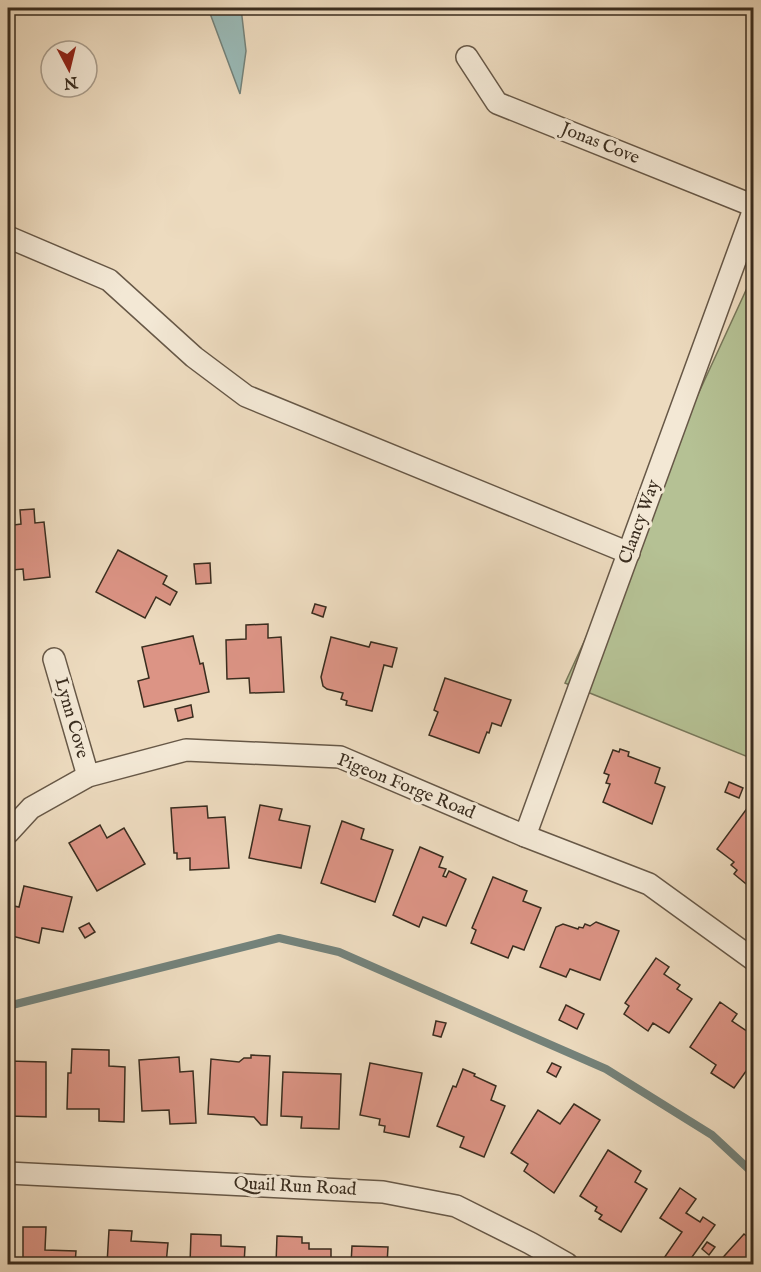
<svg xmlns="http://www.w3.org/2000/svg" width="761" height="1272" viewBox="0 0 761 1272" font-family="'IM FELL English',serif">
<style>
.green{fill:#b5c194;stroke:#78775a;stroke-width:1.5}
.water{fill:#9abab7;stroke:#74827a;stroke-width:1.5}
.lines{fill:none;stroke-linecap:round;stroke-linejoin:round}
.stream{stroke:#74827a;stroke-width:8}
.building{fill:#dc9485;stroke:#3a2d1f;stroke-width:1.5}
.minor-casing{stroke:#675847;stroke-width:24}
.minor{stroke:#f3e8d5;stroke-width:21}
.labels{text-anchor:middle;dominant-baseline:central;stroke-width:6;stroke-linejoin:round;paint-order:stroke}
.street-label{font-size:18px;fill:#3a2d1f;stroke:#f3e8d5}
</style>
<rect width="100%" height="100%" fill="#eddbbf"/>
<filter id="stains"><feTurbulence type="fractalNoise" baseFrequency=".00333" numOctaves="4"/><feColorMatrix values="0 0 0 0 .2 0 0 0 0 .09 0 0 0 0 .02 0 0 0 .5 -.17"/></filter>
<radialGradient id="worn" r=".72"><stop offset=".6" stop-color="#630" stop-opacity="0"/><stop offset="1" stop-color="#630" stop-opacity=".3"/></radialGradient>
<polygon class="green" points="753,275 753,759 565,683"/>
<polygon class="water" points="208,8 241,8 246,51 240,94"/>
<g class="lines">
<polyline class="stream" points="8,1006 279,938 339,952 606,1069 712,1135 754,1174"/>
</g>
<g class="building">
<polygon points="34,509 35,523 44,522 50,577 24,580 23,569 12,570 11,568 8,568 8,516 13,516 14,525 21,524 20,510"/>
<polygon points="118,550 167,576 163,584 177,592 170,605 156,597 145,618 96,592"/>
<polygon points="210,563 211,583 196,584 194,564"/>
<polygon points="315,604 326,607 323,617 312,613"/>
<polygon points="268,624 268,638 281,637 284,692 250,693 249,678 227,679 226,640 246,639 246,625"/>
<polygon points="193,636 200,664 203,663 209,692 144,707 138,681 149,678 142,647"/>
<polygon points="331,637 369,647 371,642 397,648 392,667 384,665 372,711 346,705 347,701 341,699 343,693 327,689 323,686 321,677"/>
<polygon points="445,678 511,700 501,726 492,723 489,733 487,732 479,753 429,735 438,712 434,710"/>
<polygon points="191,705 193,717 178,721 175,709"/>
<polygon points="620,749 629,752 628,756 660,768 655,783 665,787 652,824 603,802 610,784 606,783 609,775 604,773 613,750 619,752"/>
<polygon points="729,782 743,788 739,798 725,792"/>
<polygon points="260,805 282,809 279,820 310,826 301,868 249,858"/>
<polygon points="207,806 208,818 225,817 229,868 190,870 190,858 177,859 177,853 174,853 171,808"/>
<polygon points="748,807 754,812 754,885 751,888 734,874 737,870 731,865 734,862 717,849"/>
<polygon points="342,821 364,829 361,839 393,850 375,902 321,883"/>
<polygon points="100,825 107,838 124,828 145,864 97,891 69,843"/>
<polygon points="420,847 443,857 439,867 446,869 443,876 446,877 449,871 466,879 446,926 423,917 419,927 393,915"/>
<polygon points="493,877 527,891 523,901 541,908 524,950 513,946 508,958 471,943 476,930 472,928"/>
<polygon points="24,886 72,897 63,932 42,928 39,943 8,935 9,905 19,907"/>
<polygon points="596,922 619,931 600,980 570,969 566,977 540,967 556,927 563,924 578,929 579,927 583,928 585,924 590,926"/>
<polygon points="89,923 95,932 85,938 79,928"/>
<polygon points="656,958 669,967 664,974 680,985 677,989 692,999 669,1033 653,1023 648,1031 624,1014 629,1006 625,1003"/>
<polygon points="720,1002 737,1014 732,1021 754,1036 754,1060 734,1088 711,1073 716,1065 690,1047"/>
<polygon points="566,1005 584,1014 577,1029 559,1020"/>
<polygon points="436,1021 446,1023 441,1037 433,1035"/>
<polygon points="72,1049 109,1050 109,1066 125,1067 124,1122 99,1121 99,1109 67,1109 68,1073 71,1073"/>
<polygon points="251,1055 270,1056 267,1125 261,1125 254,1117 208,1114 211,1059 239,1062 244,1058 251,1058"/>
<polygon points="179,1057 180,1072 193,1071 196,1123 170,1124 169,1110 142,1111 139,1060"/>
<polygon points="8,1061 46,1062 46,1117 8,1116"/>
<polygon points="370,1063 422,1073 409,1137 384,1132 385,1126 379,1125 380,1119 360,1115"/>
<polygon points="552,1063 561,1067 556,1077 547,1072"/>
<polygon points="463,1069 475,1074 474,1076 496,1086 491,1100 505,1106 484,1157 460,1147 464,1137 437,1126 453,1086 456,1087"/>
<polygon points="283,1072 341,1074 339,1129 301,1128 302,1117 281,1116"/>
<polygon points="574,1104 600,1120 554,1193 524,1171 528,1164 511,1153 538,1110 560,1124"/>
<polygon points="608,1150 641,1171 635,1182 647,1189 621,1232 599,1219 602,1215 595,1211 597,1207 580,1196"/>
<polygon points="680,1188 696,1199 686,1213 700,1222 703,1217 715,1225 687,1264 673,1264 664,1258 682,1232 660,1218"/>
<polygon points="23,1227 46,1227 45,1250 76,1251 75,1264 23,1264"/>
<polygon points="109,1230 132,1231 131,1241 168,1243 166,1264 107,1264"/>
<polygon points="191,1234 221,1235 221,1246 245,1247 244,1264 190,1264"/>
<polygon points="744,1234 754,1242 754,1264 717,1264"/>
<polygon points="277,1236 302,1237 302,1243 309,1243 309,1249 331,1249 331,1264 276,1264"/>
<polygon points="707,1242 715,1247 709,1255 702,1249"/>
<polygon points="352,1246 388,1247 387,1264 351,1264"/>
</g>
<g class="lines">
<g class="minor-casing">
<g id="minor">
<polyline points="467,57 497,103 754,206"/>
<polyline points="8,237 109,280 194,357 246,396 629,553"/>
<polyline points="54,659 88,776"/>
<polyline points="8,833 31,808 88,776 186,750 340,757 525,836 649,884 754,960"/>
<polyline points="525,836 754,209"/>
<polyline points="8,1173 383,1192 456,1206 530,1243 567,1264"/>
</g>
</g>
<use href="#minor" class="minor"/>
</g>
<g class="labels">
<g class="street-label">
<text transform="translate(600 144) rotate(22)">Jonas Cove</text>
<text transform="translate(640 522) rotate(-70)">Clancy Way</text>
<text transform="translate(71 718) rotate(74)">Lynn Cove</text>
<text transform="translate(406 787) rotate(22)">Pigeon Forge Road</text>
<text transform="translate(295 1187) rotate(3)">Quail Run Road</text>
</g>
</g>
<rect width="761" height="1272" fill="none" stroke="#eddbbf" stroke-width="30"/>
<rect x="9" y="9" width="743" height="1254" fill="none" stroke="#3a2d1f" stroke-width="3"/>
<rect x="15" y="15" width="731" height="1242" fill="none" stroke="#3a2d1f" stroke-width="1.5"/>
<g transform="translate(69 69) rotate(173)"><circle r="28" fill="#f3e8d5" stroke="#a99d8c" stroke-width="1.5"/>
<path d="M0-4.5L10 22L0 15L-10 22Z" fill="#8f2418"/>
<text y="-9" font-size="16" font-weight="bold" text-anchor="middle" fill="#3a2d1f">N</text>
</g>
<rect width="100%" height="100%" filter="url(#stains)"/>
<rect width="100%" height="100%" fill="url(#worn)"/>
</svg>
